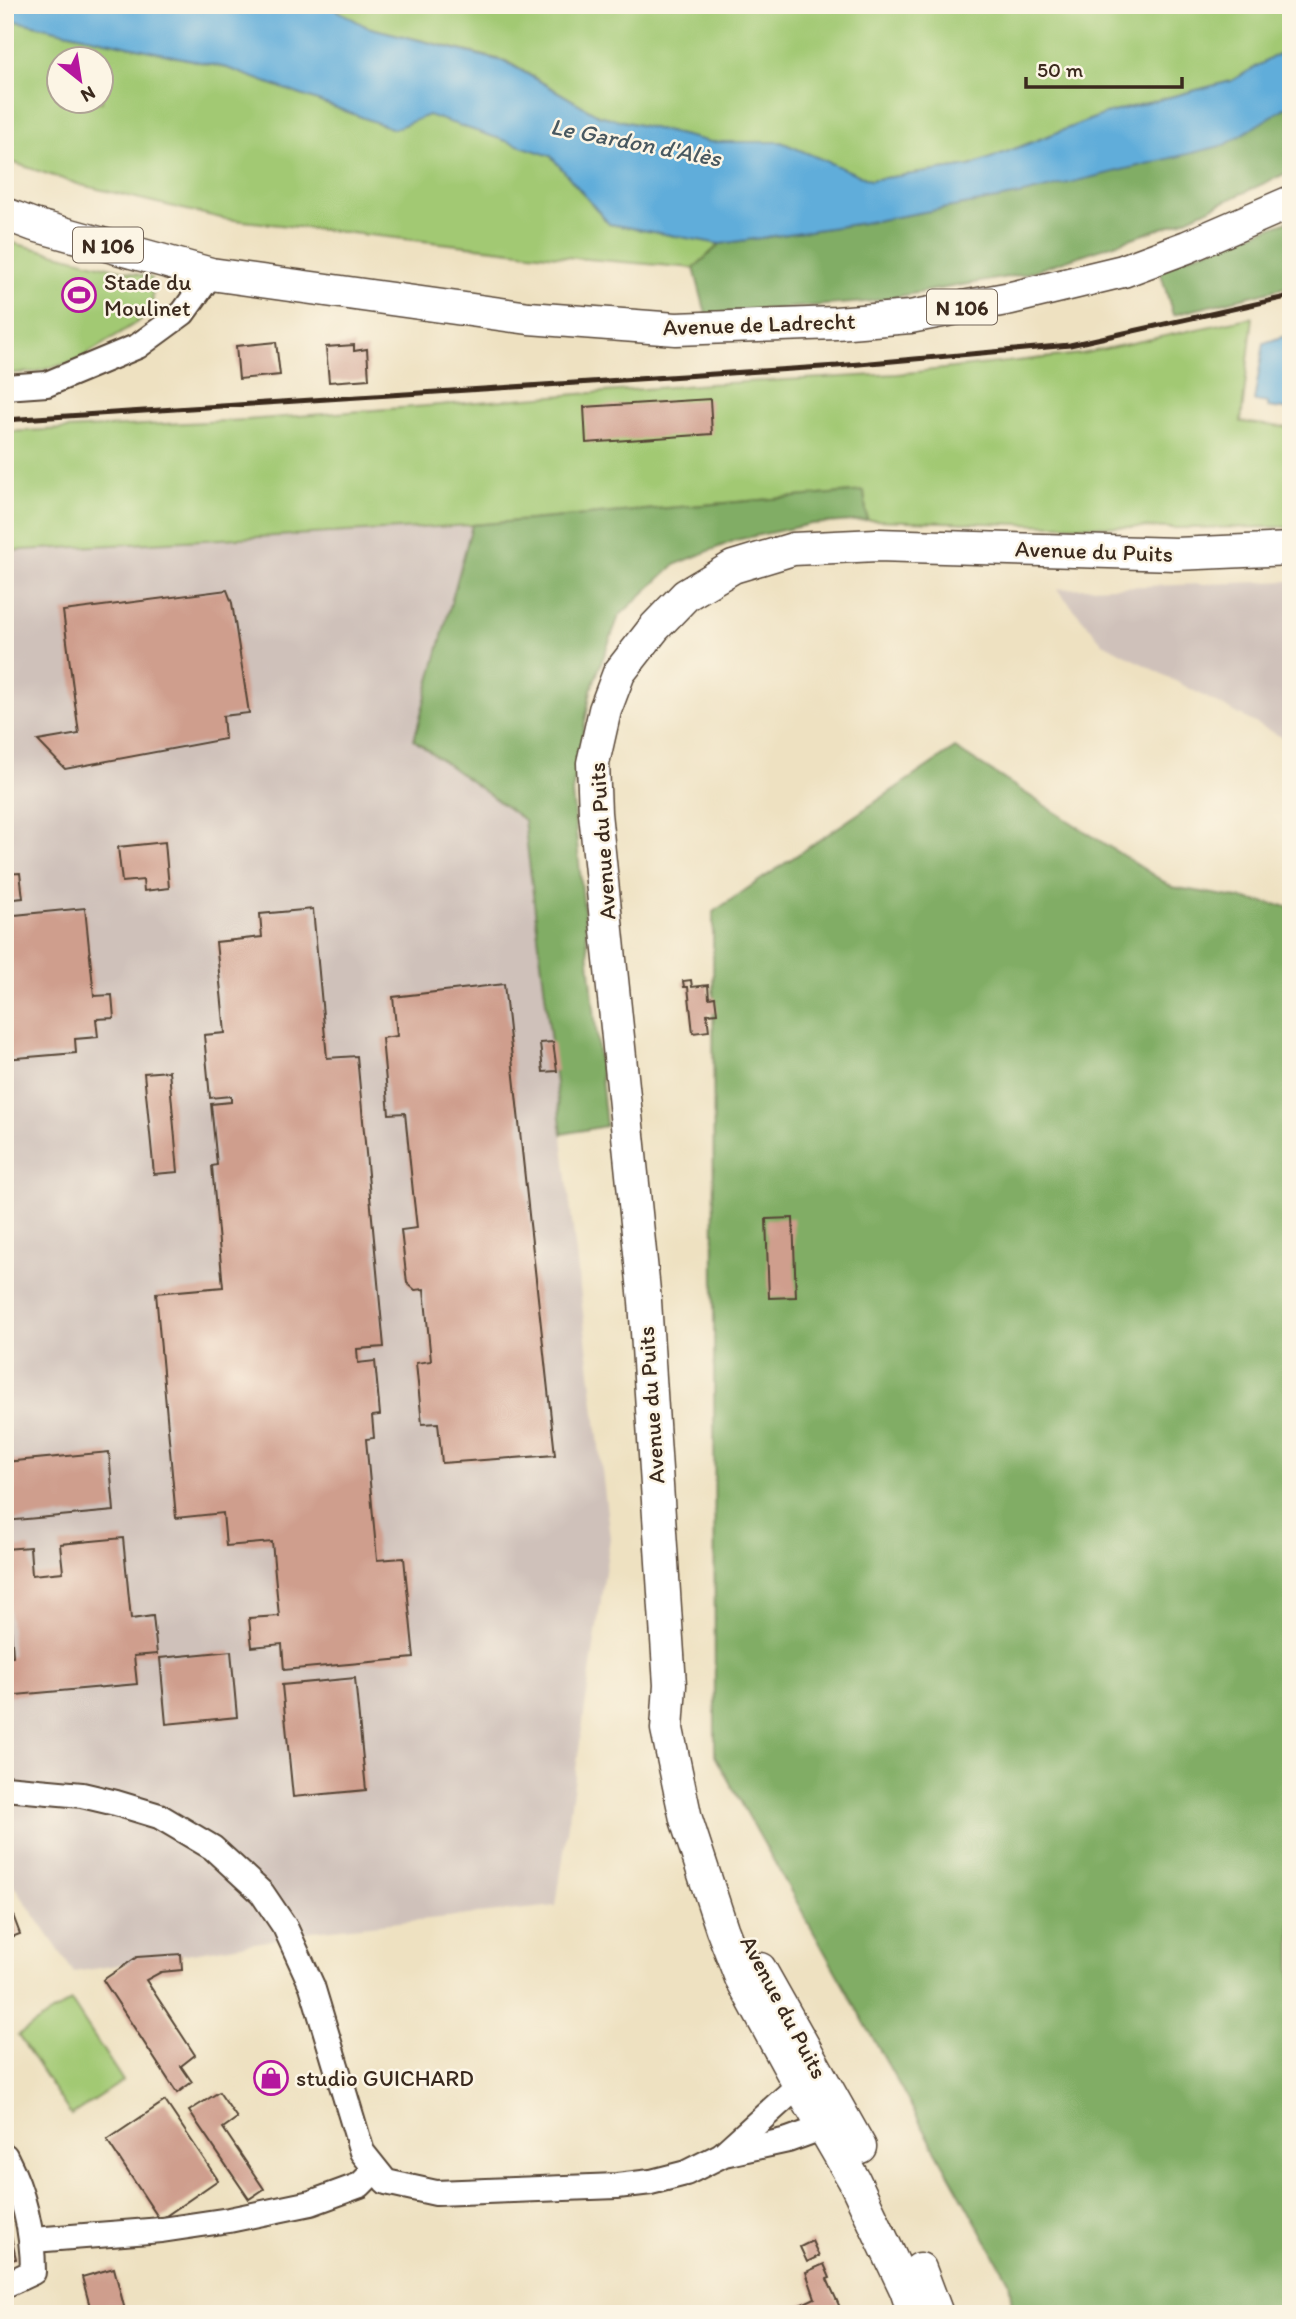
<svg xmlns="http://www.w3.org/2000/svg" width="1296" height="2319" viewBox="0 0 1296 2319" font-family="Itim,sans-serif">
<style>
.industrial{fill:#cfc1ba}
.green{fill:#a2c973;stroke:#6e7a48;stroke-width:2;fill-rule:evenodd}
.forest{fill:#81ad65;stroke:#5e6c42;stroke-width:2}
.water{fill:#61adda;stroke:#4e6c7c;stroke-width:2}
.building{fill:#cf9e8d}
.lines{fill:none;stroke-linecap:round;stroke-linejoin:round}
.minor-casing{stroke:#564536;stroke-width:28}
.major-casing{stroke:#564536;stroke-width:35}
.minor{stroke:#fff;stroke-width:24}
.major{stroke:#fff;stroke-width:32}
.rail{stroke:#3b2a1e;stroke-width:5}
.labels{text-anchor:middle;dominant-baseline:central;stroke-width:5;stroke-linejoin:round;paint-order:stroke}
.shield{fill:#fcf5e5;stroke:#75675a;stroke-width:2}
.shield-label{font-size:21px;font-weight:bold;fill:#3b2a1e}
.poi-label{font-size:23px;fill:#3b2a1e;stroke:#fcf5e5;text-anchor:start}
.street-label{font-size:23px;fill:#3b2a1e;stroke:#fcf5e5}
.water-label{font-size:24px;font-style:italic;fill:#485860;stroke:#fcf5e5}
</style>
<rect width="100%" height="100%" fill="#fcf5e5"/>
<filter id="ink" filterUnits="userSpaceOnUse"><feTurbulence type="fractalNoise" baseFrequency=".0143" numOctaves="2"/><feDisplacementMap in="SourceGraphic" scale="14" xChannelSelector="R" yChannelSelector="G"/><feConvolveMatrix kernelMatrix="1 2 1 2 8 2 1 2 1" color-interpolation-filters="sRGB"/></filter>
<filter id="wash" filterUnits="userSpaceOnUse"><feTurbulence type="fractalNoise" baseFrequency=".00686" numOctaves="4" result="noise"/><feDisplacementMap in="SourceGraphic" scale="28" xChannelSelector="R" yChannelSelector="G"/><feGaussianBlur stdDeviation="1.57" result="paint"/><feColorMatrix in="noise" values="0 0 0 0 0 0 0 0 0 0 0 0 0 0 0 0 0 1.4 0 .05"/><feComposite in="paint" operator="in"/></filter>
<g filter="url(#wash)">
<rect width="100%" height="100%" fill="#eee1c1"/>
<g class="industrial">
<polygon points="472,525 414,740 524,820 610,1538 556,1906 312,1931 267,1941 74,1972 5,1873 5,551"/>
<polygon points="1291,581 1291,742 1103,643 1057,589"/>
</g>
<g class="green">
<polygon points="328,5 1291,5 1291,47 1231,81 1105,114 970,166 870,180 781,142 710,142 598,115 506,61 367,27"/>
<path d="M5,16L16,21L227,68L394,129L428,114L551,156L609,224L720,244L694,268L575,258L225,219L81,185L5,160ZM60,60H102V102H60Z"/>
<polygon points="5,241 152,278 153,312 76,361 35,372 5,374"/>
<polygon points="1253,317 1241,422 1291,428 1291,527 1170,528 867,520 864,491 472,525 5,551 5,432 246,420 708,384 897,374 1081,354"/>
<polygon points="71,2001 123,2081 71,2115 18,2035"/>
</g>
<g class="forest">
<polygon points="1291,88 1291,171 1180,222 1025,274 866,302 706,314 694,268 720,244 863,223 1019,195"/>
<polygon points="1291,220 1291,286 1173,315 1159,267"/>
<polygon points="864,491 867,520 811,524 736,540 674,565 619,616 591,690 572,793 606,1126 562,1134 524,820 414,740 472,525"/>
<polygon points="955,748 1172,887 1291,907 1291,2314 1013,2314 1009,2281 715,1756 713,912"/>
</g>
<g class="water">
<polygon points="5,5 328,5 367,27 506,62 598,115 710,142 781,142 870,180 970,166 1105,114 1231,81 1291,47 1291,104 1225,145 1019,195 863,223 720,244 609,224 551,156 428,115 394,129 227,68 16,21 5,16"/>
<polygon points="1291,334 1291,410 1268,407 1268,403 1254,401 1264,343"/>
</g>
<g id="blocks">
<g class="building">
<polygon points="276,342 280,375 239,379 236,346"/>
<polygon points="354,345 354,351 367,349 369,379 329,382 326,347"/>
<polygon points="710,399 712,434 586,443 584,407"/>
<polygon points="227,590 232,603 249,713 223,716 225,739 65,769 38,741 79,734 63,611"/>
<polygon points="165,842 169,888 144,891 143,880 122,882 118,847"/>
<polygon points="20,873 23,898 5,900 5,874"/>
<polygon points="85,908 94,996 112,995 114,1018 96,1019 98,1037 75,1039 76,1053 5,1059 5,916"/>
<polygon points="313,909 327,1058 357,1056 384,1347 357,1349 358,1363 375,1361 380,1415 372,1416 374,1438 366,1439 377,1560 404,1558 414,1658 284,1670 282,1644 252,1647 249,1618 279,1616 272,1542 226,1546 223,1513 176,1518 156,1293 223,1287 212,1166 217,1165 211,1104 231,1102 231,1096 210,1098 204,1035 225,1033 216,942 262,937 260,914"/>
<polygon points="691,980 692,987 708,985 709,998 715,997 717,1013 707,1014 709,1031 693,1033 688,987 684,987 683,981"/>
<polygon points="504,984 555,1455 442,1463 438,1423 422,1424 416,1363 431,1361 424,1289 415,1290 407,1283 401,1230 417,1228 413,1192 405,1113 389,1114 382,1038 397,1036 393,997"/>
<polygon points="553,1042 557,1071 543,1072 540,1043"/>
<polygon points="169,1071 178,1172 154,1174 144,1073"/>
<polygon points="793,1218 796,1297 769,1298 766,1219"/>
<polygon points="109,1452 114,1511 5,1521 5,1462"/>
<polygon points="123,1538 131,1619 153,1616 157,1654 134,1656 137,1684 5,1696 5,1657 13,1656 5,1549 30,1547 32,1575 63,1572 60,1544"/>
<polygon points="231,1651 237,1717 166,1724 160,1658"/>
<polygon points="355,1678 366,1790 293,1797 282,1685"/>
<polygon points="5,1894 20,1934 9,1938 5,1938"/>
<polygon points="181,1954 182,1970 161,1972 146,1980 195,2055 181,2066 192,2082 177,2093 103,1980 137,1957"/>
<polygon points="219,2092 237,2118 223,2128 264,2189 249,2199 189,2111"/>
<polygon points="165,2101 218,2180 160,2220 107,2140"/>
<polygon points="5,2209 16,2259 5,2261"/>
<polygon points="812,2241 819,2256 807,2262 800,2247"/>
<polygon points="824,2264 830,2278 827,2279 843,2314 781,2314 815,2298 806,2272"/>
<polygon points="114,2268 126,2314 92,2314 82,2277"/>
</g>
</g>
</g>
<g filter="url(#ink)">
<use href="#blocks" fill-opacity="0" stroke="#564536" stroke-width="2"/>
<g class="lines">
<g class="minor-casing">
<g id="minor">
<polyline points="5,387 47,384 138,346 183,313 211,274"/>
<polyline points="5,1788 82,1795 116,1803 159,1816 213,1848 262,1893 285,1927 312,1986 362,2152 386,2182 436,2193 617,2186 651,2182 686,2173 724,2154 788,2140 824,2127 839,2119"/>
<polyline points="724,2153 799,2085 812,2076"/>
<path d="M5,2156C24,2193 33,2231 33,2272L5,2285"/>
<polyline points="33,2240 162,2230 229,2220 311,2203 360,2185 375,2170"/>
</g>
</g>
<g class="major-casing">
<g id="major">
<polyline points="5,214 34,225 211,274 529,318 676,329 836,323 910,317 1011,298 1123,271 1187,247 1291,202"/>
<polyline points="760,1969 860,2147"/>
<polyline points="920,2269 937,2314"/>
<polyline points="914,2314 906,2290 854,2180 799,2085 741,1978 722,1929 686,1819 671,1748 667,1729 670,1685 645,1301 595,813 593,763 605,710 619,673 655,627 686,595 733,567 793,549 877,545 1176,554 1291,549"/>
</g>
</g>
<use href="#minor" class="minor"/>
<use href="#major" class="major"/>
<polyline class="rail" points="5,420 837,366 1070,345 1291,296"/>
</g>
</g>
<defs>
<g id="stadium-ring" transform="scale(1.75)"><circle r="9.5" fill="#fcf5e5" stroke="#b5179e" stroke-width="1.5"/><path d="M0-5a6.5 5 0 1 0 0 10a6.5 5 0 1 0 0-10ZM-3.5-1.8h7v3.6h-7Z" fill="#b5179e"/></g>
<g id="shop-ring" transform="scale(1.75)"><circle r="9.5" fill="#fcf5e5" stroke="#b5179e" stroke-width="1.5"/><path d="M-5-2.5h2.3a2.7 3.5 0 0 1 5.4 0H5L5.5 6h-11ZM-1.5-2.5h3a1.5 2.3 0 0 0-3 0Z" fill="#b5179e"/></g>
</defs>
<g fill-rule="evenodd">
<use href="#stadium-ring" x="79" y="295"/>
<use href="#shop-ring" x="271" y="2078"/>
</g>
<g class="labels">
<g class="shield">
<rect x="73" y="227.5" width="70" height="35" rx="5"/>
<rect x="927" y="289.5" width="70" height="35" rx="5"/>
</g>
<g class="shield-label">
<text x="108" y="245">N 106</text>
<text x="962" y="307">N 106</text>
</g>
<g class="poi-label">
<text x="104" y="282">Stade du<tspan x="104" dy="26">Moulinet</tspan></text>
<text x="296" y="2078">studio GUICHARD</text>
</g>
<g class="street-label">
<text transform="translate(759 324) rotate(-2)">Avenue de Ladrecht</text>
<text transform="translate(1094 551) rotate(2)">Avenue du Puits</text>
<text transform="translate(602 841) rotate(-94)">Avenue du Puits</text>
<text transform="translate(651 1405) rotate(-94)">Avenue du Puits</text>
<text transform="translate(784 2007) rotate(62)">Avenue du Puits</text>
</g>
<g class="water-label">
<text transform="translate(636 142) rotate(11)">Le Gardon d'Alès</text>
</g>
</g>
<rect width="1296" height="2319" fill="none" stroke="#fcf5e5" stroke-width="28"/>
<g transform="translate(80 80) rotate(150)"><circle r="33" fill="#fcf5e5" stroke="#afa495" stroke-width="2"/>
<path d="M0-5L12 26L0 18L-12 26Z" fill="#b5179e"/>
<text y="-10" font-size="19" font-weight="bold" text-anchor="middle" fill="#3b2a1e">N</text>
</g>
<path d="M1026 77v10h156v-10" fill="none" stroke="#3b2a1e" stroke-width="3.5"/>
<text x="1037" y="77" font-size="21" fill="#3b2a1e" stroke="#fcf5e5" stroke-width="5" paint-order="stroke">50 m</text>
</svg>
